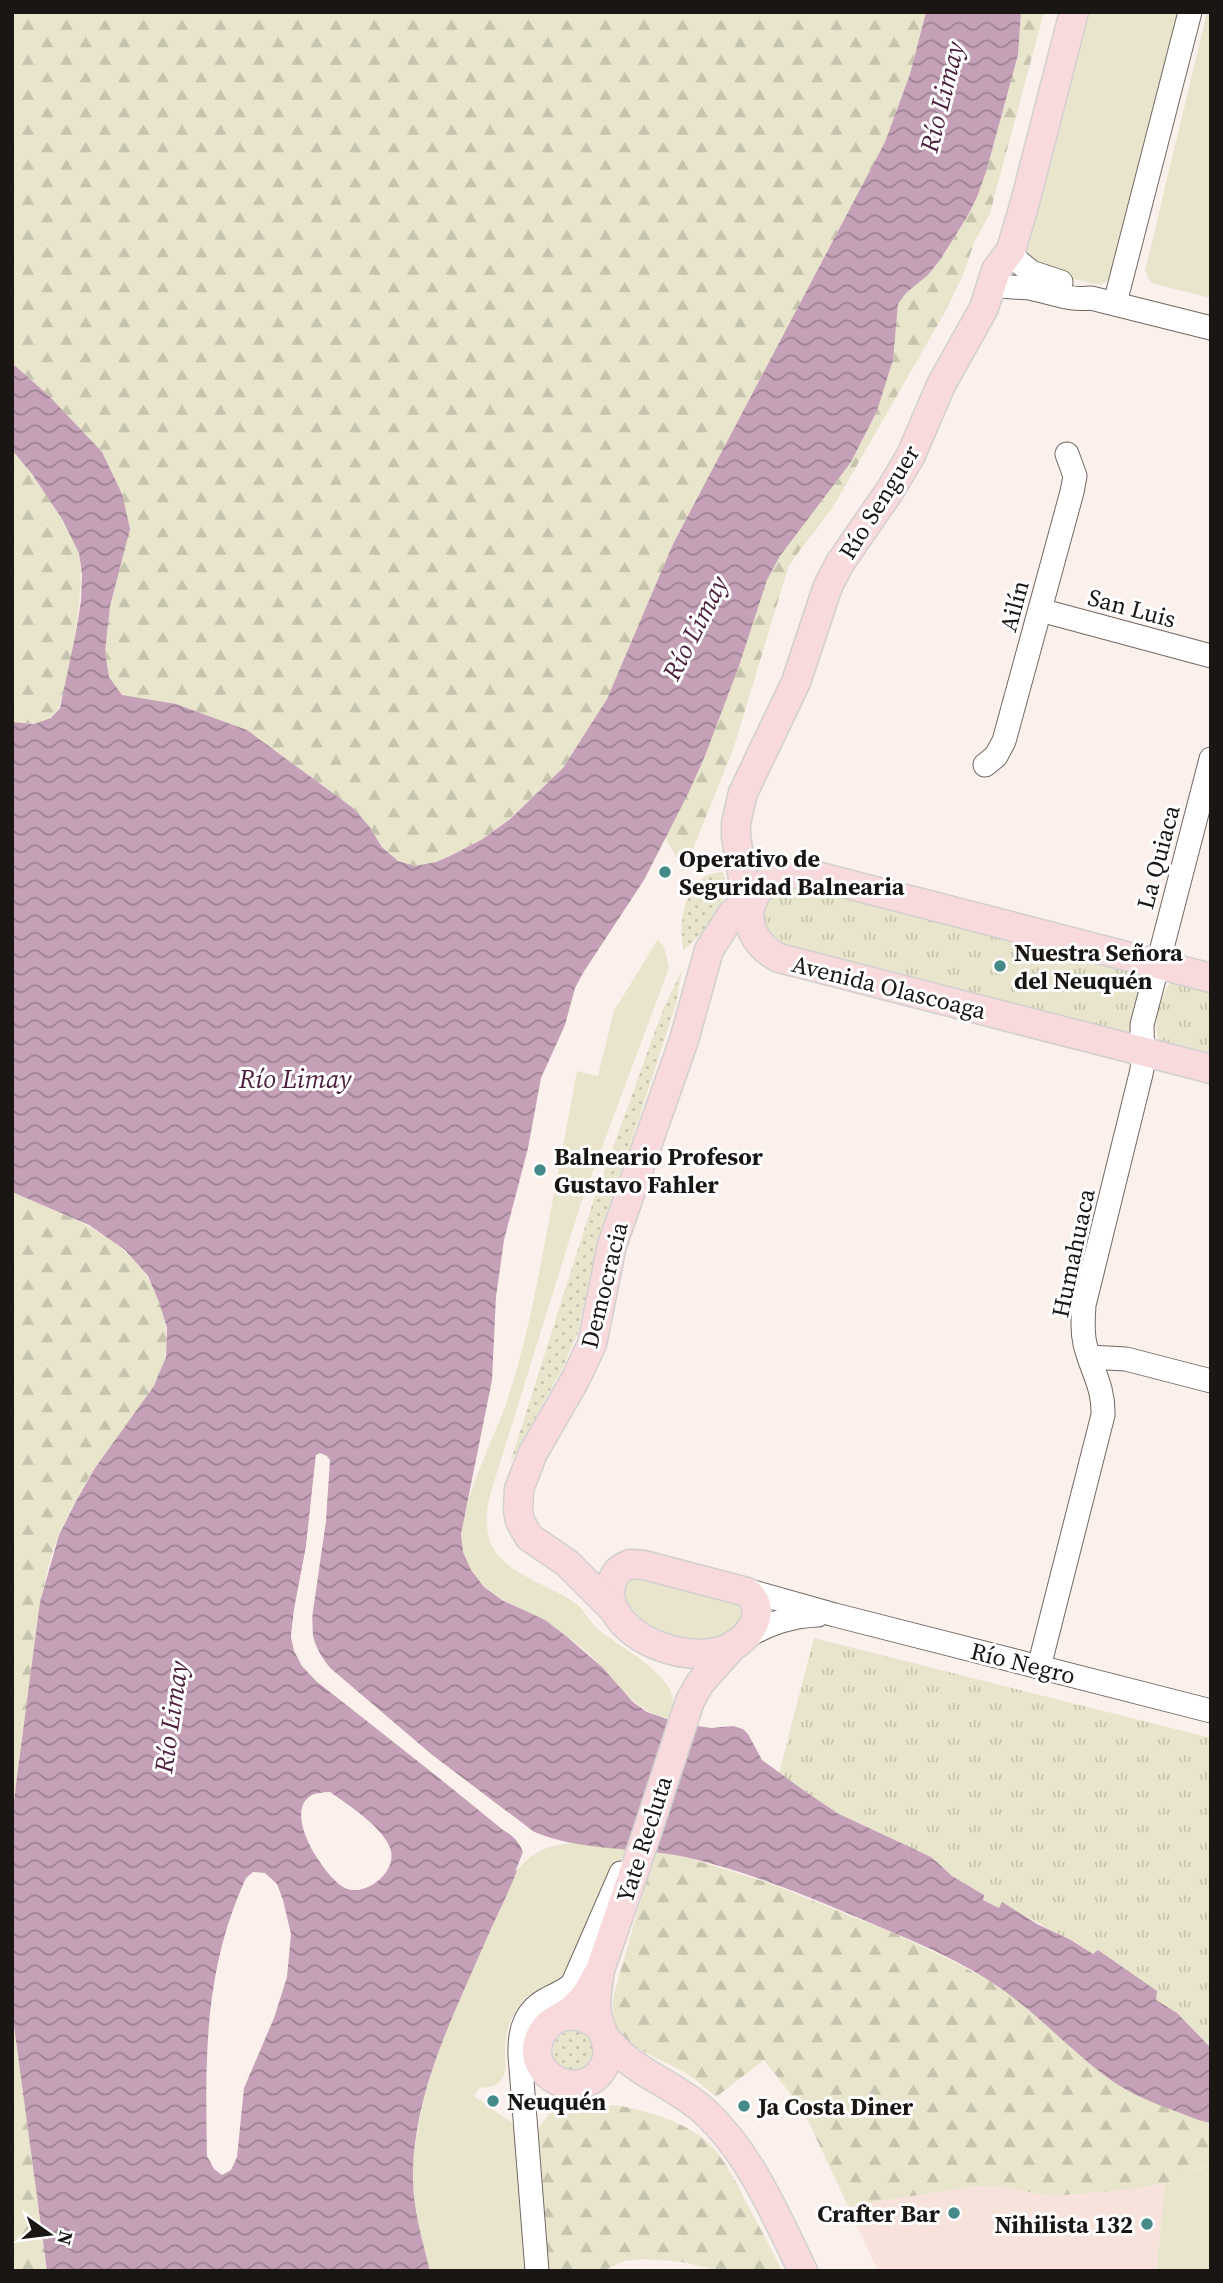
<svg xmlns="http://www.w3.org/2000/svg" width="1223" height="2283" viewBox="0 0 1223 2283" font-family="'Source Serif 4',serif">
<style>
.built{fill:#f7e3dc}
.grass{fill:#e8e5cc}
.forest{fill:url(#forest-firs)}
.park{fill:url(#park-tufts)}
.garden{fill:url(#garden-dots)}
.water{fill:url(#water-waves);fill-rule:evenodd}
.pier{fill:#fbf0eb}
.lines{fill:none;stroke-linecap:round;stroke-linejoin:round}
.minor-casing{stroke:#716864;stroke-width:25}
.major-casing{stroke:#d1d0d0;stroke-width:31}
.minor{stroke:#fff;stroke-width:23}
.major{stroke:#f8d9dc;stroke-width:28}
.poi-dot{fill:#438a88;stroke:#fff;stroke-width:2.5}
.labels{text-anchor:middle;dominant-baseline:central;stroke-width:6;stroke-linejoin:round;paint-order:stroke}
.street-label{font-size:24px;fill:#191614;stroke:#fff}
.poi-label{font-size:24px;font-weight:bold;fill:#191614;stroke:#fff;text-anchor:start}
.water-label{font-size:26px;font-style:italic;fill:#4d1f3e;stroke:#fff}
</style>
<defs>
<pattern id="forest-firs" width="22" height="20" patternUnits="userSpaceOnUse" patternTransform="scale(1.75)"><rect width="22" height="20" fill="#e8e5cc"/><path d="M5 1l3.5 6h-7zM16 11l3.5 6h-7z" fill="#c6c4ae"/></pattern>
<pattern id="park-tufts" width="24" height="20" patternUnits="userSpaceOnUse" patternTransform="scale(1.75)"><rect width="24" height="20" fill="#e8e5cc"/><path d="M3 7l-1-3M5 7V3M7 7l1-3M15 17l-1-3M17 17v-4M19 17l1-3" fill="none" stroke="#c6c4ae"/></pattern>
<pattern id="garden-dots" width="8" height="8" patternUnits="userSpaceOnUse" patternTransform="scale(1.75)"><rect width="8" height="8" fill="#e8e5cc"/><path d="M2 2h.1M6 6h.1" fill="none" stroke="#c6c4ae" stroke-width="1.8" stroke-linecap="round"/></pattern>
<pattern id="water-waves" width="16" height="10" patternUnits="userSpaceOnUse" patternTransform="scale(1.75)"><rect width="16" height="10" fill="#c4a1b6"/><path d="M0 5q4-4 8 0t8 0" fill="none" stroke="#9e8293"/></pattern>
</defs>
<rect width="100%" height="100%" fill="#fbf0eb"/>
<polygon class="built" points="1165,2183 1158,2253 1158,2271 878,2271 848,2206 977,2186 1001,2187 1045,2195 1065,2195 1134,2189"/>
<g class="grass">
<path d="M1088,12H1179L1110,278L1101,285C1076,280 1028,271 1020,243L1031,238Z"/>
<polygon points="1207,12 1211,12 1211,298 1151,283 1145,271"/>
<path d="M658,939L665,950L669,968L579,1209L490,1495C473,1565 523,1572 571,1600C585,1608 588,1622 600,1631C619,1646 671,1674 673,1699C674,1706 670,1713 668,1720C629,1707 616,1679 588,1653C568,1636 545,1622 522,1609C509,1602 497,1598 486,1588C476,1580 467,1565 463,1553C453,1518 492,1442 505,1407C524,1352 535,1295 546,1237C556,1182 567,1127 577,1071L598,1076L614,1011Z"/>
<polygon points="626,1573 742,1600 744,1619 722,1639 676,1642 628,1614 619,1581"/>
<path d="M570,1843L641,1849L622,1859L563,1979C529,1987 505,2013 505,2050C505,2061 508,2072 500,2081C494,2088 487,2087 479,2088L474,2096L516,2126L528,2271H430C422,2238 412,2205 413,2170C418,2070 475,1964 515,1872C533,1852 543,1847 570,1843Z"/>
<polygon points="1211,2165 1211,2271 1158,2271 1158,2253 1165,2183"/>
</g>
<g class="forest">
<polygon points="12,12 926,12 910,74 885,142 673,544 607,699 563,768 510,818 481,840 448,857 436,862 415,866 398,861 382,846 369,826 353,808 247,730 176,704 122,696 109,677 105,652 110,606 49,396 12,363"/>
<polygon points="1021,12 1044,12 990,213 974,243 963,275 945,312 833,507 794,558 788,568 733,750 684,871 665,837 689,792 705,756 739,666 767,580 780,556 851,462 877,411 893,360 898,304 906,293 928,275 940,260 967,217 977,197 986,172 1018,55"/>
<path d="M12,450C34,476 54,504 70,535C73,541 78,547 79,554C86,578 70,701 53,716C42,726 26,723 12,722Z"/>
<path d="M12,1192C72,1218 141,1239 161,1308C170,1337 168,1357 155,1385C140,1415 115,1440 96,1467C82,1487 70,1510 60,1532C42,1575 37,1627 31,1673C24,1722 17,1771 12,1820Z"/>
<path d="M641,1849L688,1858L766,1882L896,1934L950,1960L990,1981L1017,2000L1124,2089L1198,2120L1211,2123V2164L1166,2183L1134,2189L1065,2195H1045L1001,2187L977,2186L848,2206L803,2110L764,2060L716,2097C705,2087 693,2077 680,2070C646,2051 605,2043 614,1994L650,1868Z"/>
<polygon points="12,2011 47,2271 12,2271"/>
<path d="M612,2105C643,2108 689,2123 710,2145C727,2162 737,2184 747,2204C759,2226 771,2249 782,2271H722L682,2262L643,2259L625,2261L602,2271H545L536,2137L538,2129L551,2111C574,2117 590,2110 612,2105Z"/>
</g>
<g class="park">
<polygon points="788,881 1140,973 1145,980 1132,1030 1129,1034 772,944 766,937 762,906"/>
<path d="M1174,980L1211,987V1058L1161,1044C1150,1032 1160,989 1174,980Z"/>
<polygon points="814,1638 1211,1738 1211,2048 1177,2013 1155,2000 1097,1951 1094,1954 1002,1903 999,1908 983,1900 984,1895 952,1876 931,1857 837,1813 779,1773"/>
</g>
<g class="garden">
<path d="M723,872C731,905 707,930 684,950C678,927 683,888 707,875C712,873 718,873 723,872Z"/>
<polygon points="682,970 676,1004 598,1244 577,1335 564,1365 509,1466 594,1199 664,1007"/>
<circle cx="573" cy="2051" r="20"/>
</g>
<path class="water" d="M926,12H1021L1018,55L986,172L977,197L967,217L940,260L928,275L906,293L898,304L893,360L877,411L851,462L780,556L767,580L739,666L705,756L689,792L644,880L583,973L575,988L565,1025L541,1078L528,1148L504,1240L496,1297L492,1380L461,1534L463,1552L471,1570L484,1587L502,1600L545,1620L566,1636L602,1667L633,1702L647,1712L678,1723L711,1728L733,1726L743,1729L748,1734L762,1760L799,1787L837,1813L931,1857L952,1876L984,1895L983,1900L999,1908L1002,1902L1037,1924L1069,1939L1093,1954L1098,1950L1157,1991L1156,2000L1177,2013L1211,2048V2123L1198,2120C1174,2110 1148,2102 1125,2089C1089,2068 1052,2028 1019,2002C982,1972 937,1951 894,1933C828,1905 754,1872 685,1857C636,1847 579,1851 534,1832L432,1755L330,1668C319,1654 313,1642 311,1625L326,1521L327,1456L316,1455L306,1547L294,1610L291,1637L302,1666L503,1830C513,1836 519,1841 523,1852C515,1882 498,1912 486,1940C454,2014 415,2089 413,2172C412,2206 422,2238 430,2271H47L12,2011V1820L16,1784L40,1602L59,1535L76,1501L95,1468L154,1386L166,1357L167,1328L159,1302L148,1276L125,1250L89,1225L12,1192V722L34,724L51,718L60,708L76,632L81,601L82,574L79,553L62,519L32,474L12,450V363L49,396L102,452L122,494L130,529L110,606L105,652L109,677L122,695L176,704L247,730L353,808L369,826L382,847L398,861L415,866L436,862L448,857L481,840L510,819L563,768L607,699L673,544L885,142L910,74ZM330,1792C347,1804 386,1829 391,1851C396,1874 364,1897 345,1888C324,1877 279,1809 314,1794C318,1793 325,1792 330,1792ZM253,1872L265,1873L277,1884L283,1900L291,1934L287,1977L274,2018L244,2088L237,2157L231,2170L222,2175L214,2169L207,2156C205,2058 204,1969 246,1878Z"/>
<polygon class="pier" points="320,1453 327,1456 330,1460 326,1520 312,1609 313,1639 319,1654 330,1668 432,1755 534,1832 552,1839 570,1843 560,1845 551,1843 532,1834 429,1758 327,1670 316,1655 310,1641 307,1625 322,1520 326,1461 321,1457 310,1547 297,1610 295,1636 297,1650 305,1664 318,1679 516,1834 523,1842 526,1852 523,1863 515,1872 523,1852 520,1844 514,1837 316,1681 302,1666 294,1651 291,1637 294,1610 306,1547 316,1455"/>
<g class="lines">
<g class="minor-casing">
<g id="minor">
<polyline points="1002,260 1014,258 1031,272 1061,282"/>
<path d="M994,276L995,283C1005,289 1017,286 1029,288C1050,292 1069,301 1091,298L1211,328"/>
<polyline points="1115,303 1190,12"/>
<polyline points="1040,610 1211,656"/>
<polyline points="985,765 996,756 1004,741 1072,492 1075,476 1067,454"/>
<polyline points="1089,1357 1126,1359 1211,1381"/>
<polyline points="739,1588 835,1615 1211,1711"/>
<path d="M744,1638C768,1624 790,1616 818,1615"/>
<path d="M1039,1667L1103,1415C1104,1386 1091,1370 1085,1344C1082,1331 1083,1318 1084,1305L1141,1074L1143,1063L1142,1025L1211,759"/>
<path d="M537,2271L520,2055C519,2030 525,2010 549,1998C558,1993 566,1991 573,1983L621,1873"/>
</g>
</g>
<g class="major-casing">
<g id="major">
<polyline points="749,914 736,837 736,823 743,793 796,682 828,586 840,563 891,489 911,455 941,385 984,308 996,270 1011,250 1024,206 1074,12"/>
<path d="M1211,978L809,874C749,865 726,931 779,958L1211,1069"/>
<path d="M630,1564L644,1565L747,1592C757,1601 760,1612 753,1625C722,1687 593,1638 612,1582C615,1572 620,1568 630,1564Z"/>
<polyline points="616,1612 567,1563 529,1537 520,1521 518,1511 519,1489 533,1453 575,1380 592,1344 612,1245 684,1040 709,950 732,914 756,892"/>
<path d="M599,1977C597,1989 595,2002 597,2014C600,2033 614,2047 604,2066C584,2105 523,2077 540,2037C552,2010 584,2010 602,2030"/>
<polyline points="562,2016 572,2010 586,1995 600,1970 637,1863 690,1701 700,1683 735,1644"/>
<path d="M605,2037C631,2072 673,2083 704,2111C750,2153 776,2216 803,2271"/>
</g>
</g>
<use href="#minor" class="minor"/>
<use href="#major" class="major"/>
</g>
<g class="poi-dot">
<circle cx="665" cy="872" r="7"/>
<circle cx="1000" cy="966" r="7"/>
<circle cx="540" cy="1170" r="7"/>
<circle cx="493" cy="2101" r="7"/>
<circle cx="744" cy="2106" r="7"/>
<circle cx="954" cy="2213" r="7"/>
<circle cx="1147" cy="2224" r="7"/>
</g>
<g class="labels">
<g class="street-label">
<text transform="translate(879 502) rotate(-58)">Río Senguer</text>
<text transform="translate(1014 606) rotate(-75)">Ailín</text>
<text transform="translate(1132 608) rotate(15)">San Luis</text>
<text transform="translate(1158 857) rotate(-75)">La Quiaca</text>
<text transform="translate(889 987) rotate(14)">Avenida Olascoaga</text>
<text transform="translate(1073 1253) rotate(-78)">Humahuaca</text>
<text transform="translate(604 1285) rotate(-76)">Democracia</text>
<text transform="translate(1023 1663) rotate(14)">Río Negro</text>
<text transform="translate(644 1839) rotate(-72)">Yate Recluta</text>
</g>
<g class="poi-label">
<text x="679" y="858">Operativo de<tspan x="679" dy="28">Seguridad Balnearia</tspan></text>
<text x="1014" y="952">Nuestra Señora<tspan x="1014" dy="28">del Neuquén</tspan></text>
<text x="554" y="1156">Balneario Profesor<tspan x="554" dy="28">Gustavo Fahler</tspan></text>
<text x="507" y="2101">Neuquén</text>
<text x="758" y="2106">Ja Costa Diner</text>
<text x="940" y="2213" text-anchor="end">Crafter Bar</text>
<text x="1133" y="2224" text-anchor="end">Nihilista 132</text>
</g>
<g class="water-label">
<text transform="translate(942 97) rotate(-76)">Río Limay</text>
<text transform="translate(695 628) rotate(-63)">Río Limay</text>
<text x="295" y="1079">Río Limay</text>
<text transform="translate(171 1717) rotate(-82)">Río Limay</text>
</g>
</g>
<rect width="1223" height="2283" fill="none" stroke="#191614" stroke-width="28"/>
<g transform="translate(49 2234) rotate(104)" stroke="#ffffff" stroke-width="5" paint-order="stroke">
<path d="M0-5L12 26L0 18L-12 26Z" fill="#191614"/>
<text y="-10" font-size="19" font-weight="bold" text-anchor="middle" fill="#191614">N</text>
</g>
</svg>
